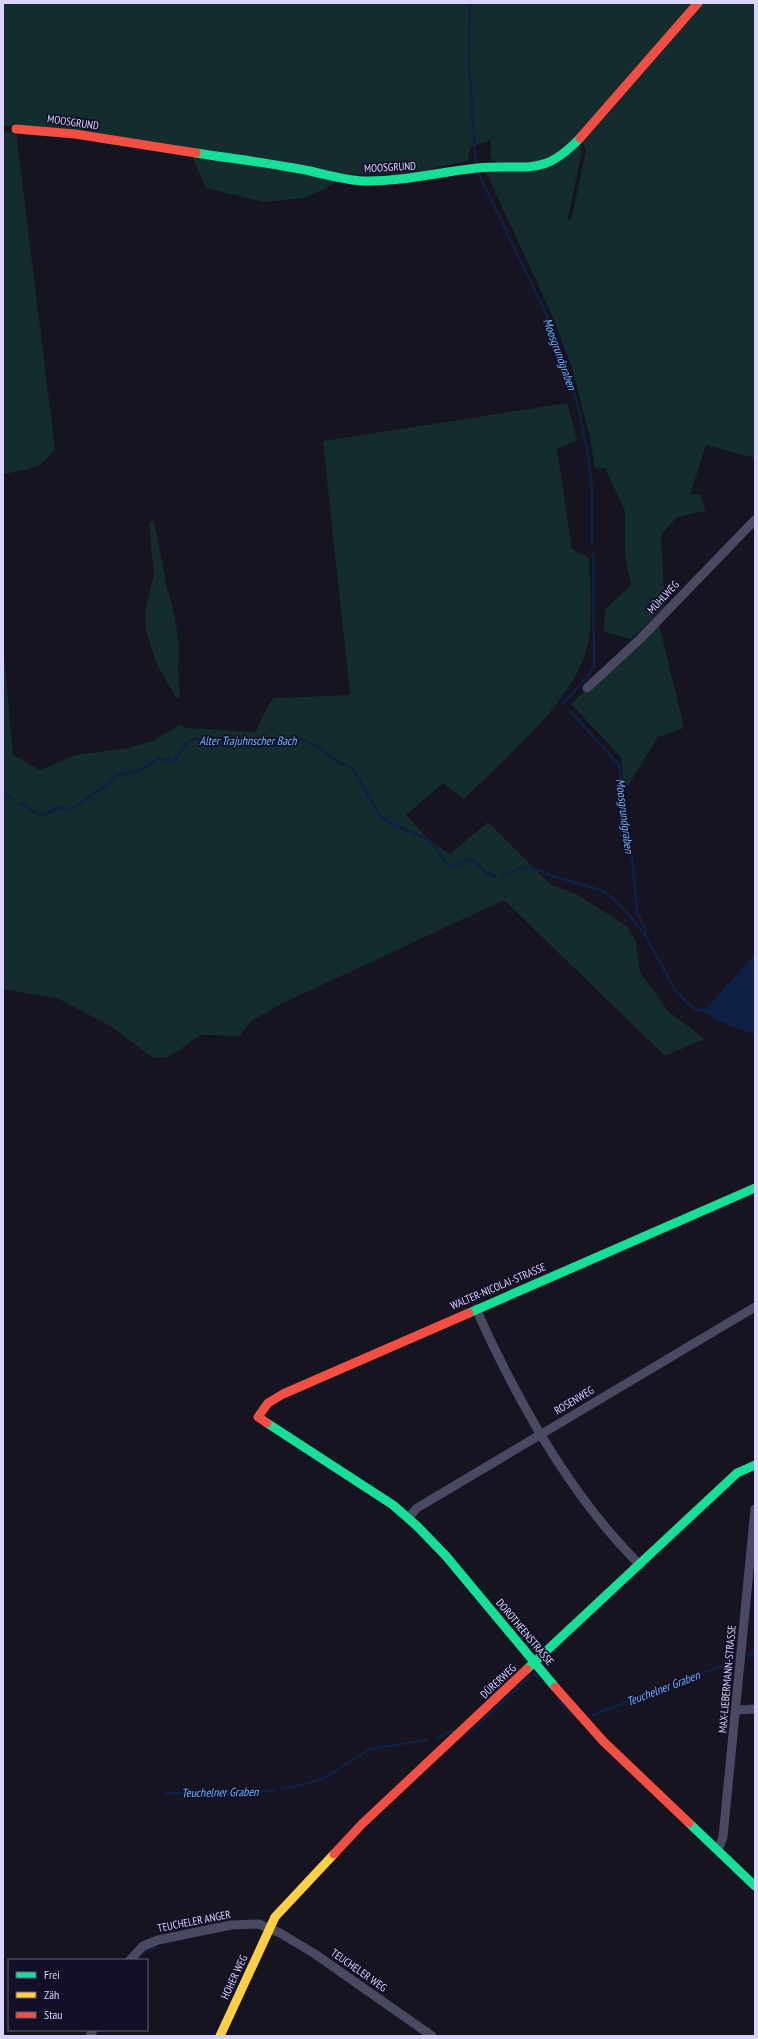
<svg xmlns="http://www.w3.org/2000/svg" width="758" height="2039" viewBox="0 0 758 2039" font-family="'PT Sans Narrow',sans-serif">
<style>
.green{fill:#132c2d}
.water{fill:#0d2144}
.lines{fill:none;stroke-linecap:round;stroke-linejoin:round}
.stream{stroke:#0d2144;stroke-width:2.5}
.street{stroke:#4a4962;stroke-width:9}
.fast{stroke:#16e098;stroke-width:9}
.slow{stroke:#ffcf43;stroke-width:9}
.jam{stroke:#f24e42;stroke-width:9}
.labels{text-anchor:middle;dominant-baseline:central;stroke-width:3.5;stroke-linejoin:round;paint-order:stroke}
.street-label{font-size:11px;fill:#d9d4ff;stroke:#130f26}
.water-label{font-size:12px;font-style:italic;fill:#62b6ff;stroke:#130f26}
</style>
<rect width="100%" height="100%" fill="#161421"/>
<g class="green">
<polygon points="3,3 695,3 574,140 541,163 497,163 492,160 490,154 491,140 470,147 468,161 438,167 423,173 346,175 324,189 304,198 264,202 206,188 192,157 36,127 3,126"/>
<polygon points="700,3 755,3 755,458 706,445 690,495 700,494 706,511 677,517 661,535 665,606 631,639 604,632 605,609 631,585 625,556 625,511 605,468 595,469 590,438 572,368 552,315 485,170 523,171 576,144 582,151 567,222 572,217 586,150 581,140"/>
<path d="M3,131L16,132L55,449C40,471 27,469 3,474Z"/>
<path d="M567,403L577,440L557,449L572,549L589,558C590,586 593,616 588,643C577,699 504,759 464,799L443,783L406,815L429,840L450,854L488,822L551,885L576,894L627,926L636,942L640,972L668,1011L705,1039L665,1056L504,900L281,1004L250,1022L240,1036L200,1035L169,1057L153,1058L110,1026L57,998L3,989V643L13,755L40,770L76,755L128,748L153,741L181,724L186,728L255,732L269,704L274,698L350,695L323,441Z"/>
<polygon points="154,520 167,588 175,617 179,647 178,671 180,698 176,697 157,665 146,631 145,612 154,575 149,524"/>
<polygon points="658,620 684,728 658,737 624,792 621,757 571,704"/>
</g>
<polygon class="water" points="755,954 755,1035 718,1021 703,1012"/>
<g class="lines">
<g class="stream">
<polyline points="470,3 469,65 476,164"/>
<polyline points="479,175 553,328 568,370 579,410 588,456 592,490 592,546"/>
<polyline points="563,703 589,675 594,665 593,554"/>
<polyline points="571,712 619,765 632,857 637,912 644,926 646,932 645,935"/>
<polyline points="3,793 13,799"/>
<path d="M20,803L38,814L44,815L60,807L65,810H70L107,785L114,778L121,774L140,771L159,758L173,762L187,743L194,739L301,740C316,743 327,755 340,763C345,766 350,766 354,770L379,815L391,823L429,840L449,866C458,867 463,859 473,860L485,872L495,876"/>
<polyline points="502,875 529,866 552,876 601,890 615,900 630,916 645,935 675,990 688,1004 697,1010 709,1009"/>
<polyline points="748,1655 755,1653"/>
<polyline points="558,1700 572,1715"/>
<polyline points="593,1715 734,1661"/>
<polyline points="470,1732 531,1676 535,1674 539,1678"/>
<polyline points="437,1738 453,1731"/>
<polyline points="309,1783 324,1778 370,1749 427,1740"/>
<polyline points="281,1789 306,1784"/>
<polyline points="166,1793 232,1794 274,1790"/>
<polyline points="137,1960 143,1952 157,1947"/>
</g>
<g class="street">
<polyline points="587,688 640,639 755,520"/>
<path d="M476,1309C516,1398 570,1496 640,1565"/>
<polyline points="408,1518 417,1508 755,1307"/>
<polyline points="737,1710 755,1709"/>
<polyline points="718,1850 723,1837 755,1509"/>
<polyline points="130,1960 143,1946 158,1940 231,1925 259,1924 280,1933 315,1954 432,2036"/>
<polyline points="90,2036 93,2030"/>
</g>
<g class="fast">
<path d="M196,153C234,159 272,163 310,171C328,175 345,180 363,181C402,182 439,172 477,168C526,163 541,179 580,138"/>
<polyline points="469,1313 755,1188"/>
<polyline points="267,1423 393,1505 418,1527 446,1556 555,1687"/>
<polyline points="527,1669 737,1473 755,1465"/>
<polyline points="689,1823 755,1886"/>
</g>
<polyline class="slow" points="220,2036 275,1917 334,1854"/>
<g class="jam">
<polyline points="16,129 75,134 196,153"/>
<polyline points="580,138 698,3"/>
<polyline points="267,1423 258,1417 268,1403 283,1394 469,1313"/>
<polyline points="555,1687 603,1741 689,1823"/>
<polyline points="334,1854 362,1824 527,1669"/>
</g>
</g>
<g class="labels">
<g class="street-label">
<text transform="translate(73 122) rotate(8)">MOOSGRUND</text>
<text transform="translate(390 167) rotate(-3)">MOOSGRUND</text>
<text transform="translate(663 597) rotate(-47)">MÜHLWEG</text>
<text transform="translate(498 1286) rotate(-23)">WALTER-NICOLAI-STRASSE</text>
<text transform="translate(574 1400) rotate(-31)">ROSENWEG</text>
<text transform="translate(525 1632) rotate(50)">DOROTHEENSTRASSE</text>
<text transform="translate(727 1679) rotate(-85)">MAX-LIEBERMANN-STRASSE</text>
<text transform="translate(498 1681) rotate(-43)">DÜRERWEG</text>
<text transform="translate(194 1921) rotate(-11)">TEUCHELER ANGER</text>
<text transform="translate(359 1970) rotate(35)">TEUCHELER WEG</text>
<text transform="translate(234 1977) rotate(-65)">HOHER WEG</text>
</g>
<g class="water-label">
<text transform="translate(560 354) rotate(70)">Moosgrundgraben</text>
<text x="248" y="740">Alter Trajuhnscher Bach</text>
<text transform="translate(625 816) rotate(83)">Moosgrundgraben</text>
<text transform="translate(663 1688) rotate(-21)">Teuchelner Graben</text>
<text transform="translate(220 1792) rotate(-1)">Teuchelner Graben</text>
</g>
</g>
<rect width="758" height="2039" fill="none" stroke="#d9d4ff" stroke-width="8"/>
<rect x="8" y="1959" width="140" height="72" fill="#130f26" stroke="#625e7d"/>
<rect x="16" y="1972" width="20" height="6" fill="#16e098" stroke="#625e7d"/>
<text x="44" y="1979" font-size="12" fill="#d9d4ff">Frei</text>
<rect x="16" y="1992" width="20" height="6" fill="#ffcf43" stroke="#625e7d"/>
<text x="44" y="1999" font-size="12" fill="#d9d4ff">Zäh</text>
<rect x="16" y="2012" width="20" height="6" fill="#f24e42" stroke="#625e7d"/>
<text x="44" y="2019" font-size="12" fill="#d9d4ff">Stau</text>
</svg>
